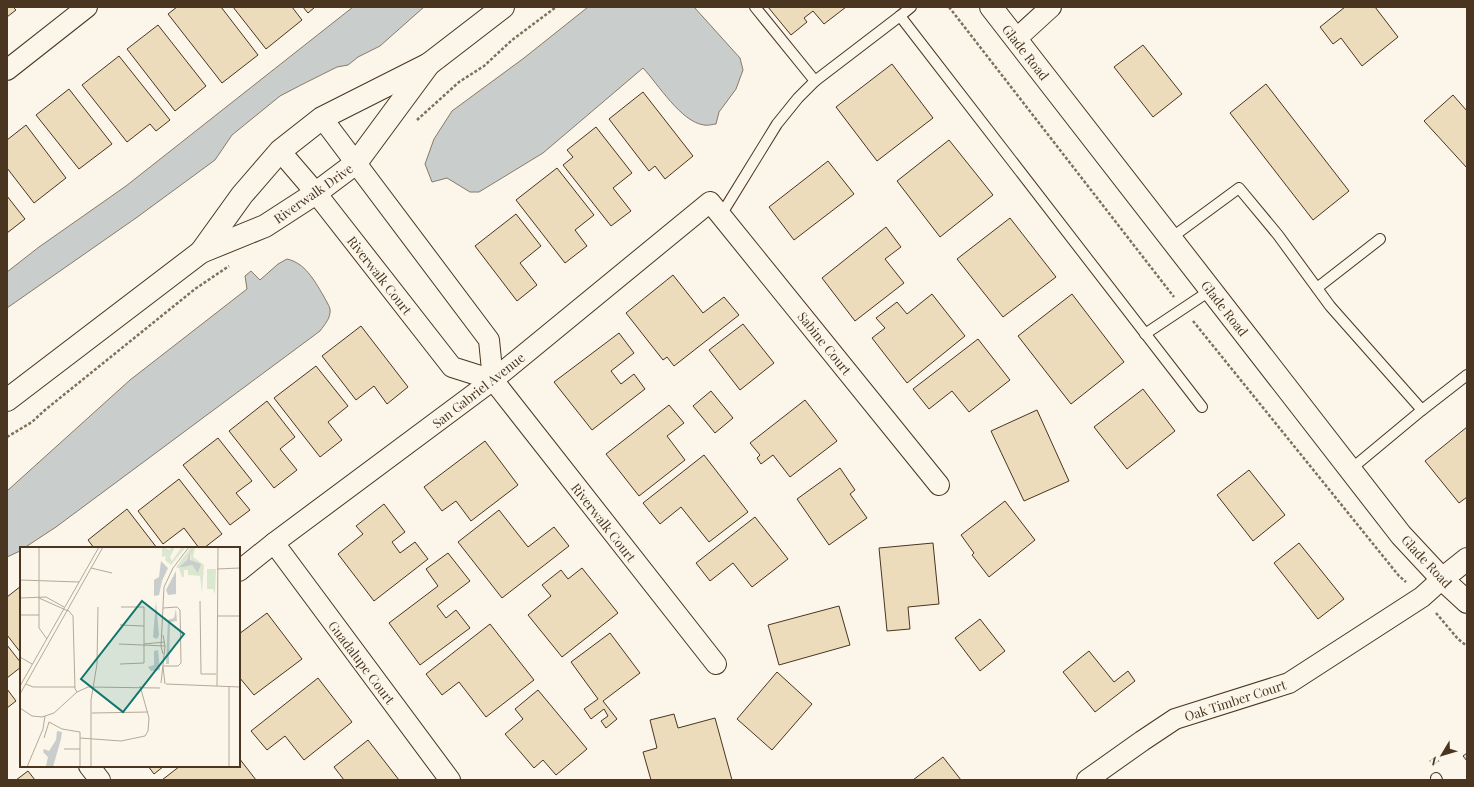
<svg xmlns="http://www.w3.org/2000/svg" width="1474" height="787" viewBox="0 0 1474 787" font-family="'Playfair Display',serif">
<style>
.water{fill:#c9cecd;stroke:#887966}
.building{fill:#ecdcbc;stroke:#4a3520}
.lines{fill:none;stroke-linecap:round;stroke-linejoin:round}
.service-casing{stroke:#4a3520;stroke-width:12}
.minor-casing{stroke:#4a3520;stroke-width:22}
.tertiary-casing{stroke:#4a3520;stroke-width:24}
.secondary-casing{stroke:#4a3520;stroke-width:24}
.path{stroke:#7f6f5c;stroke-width:2.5;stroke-dasharray:3 2;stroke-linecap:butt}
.service{stroke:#fbf6e9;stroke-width:10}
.minor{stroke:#fbf6e9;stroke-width:20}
.tertiary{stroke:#fbf6e9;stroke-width:22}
.secondary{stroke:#fbf6e9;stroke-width:22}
.labels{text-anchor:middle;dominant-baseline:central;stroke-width:3;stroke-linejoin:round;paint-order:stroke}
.street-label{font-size:13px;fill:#4a3520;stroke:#fbf6e9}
.inset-road{fill:none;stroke:#b4a999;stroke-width:1}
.view{fill:#0f766e;fill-opacity:0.15;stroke:#0f766e;stroke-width:2}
.inset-edge{fill:none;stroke:#4a3520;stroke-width:2}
</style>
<rect width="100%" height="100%" fill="#fbf6e9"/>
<g class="water">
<polygon points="353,7 424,7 380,46 358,57 348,65 337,67 301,85 280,96 232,135 215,160 136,218 7,308 7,272 39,247 126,186"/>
<path d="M588,7H694L740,58L743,70L736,89L719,112L716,124C713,124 708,126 704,125C681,122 658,84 643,68L543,153L479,192H470L447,178L432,182L425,164L434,139L452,111L524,58Z"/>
<path d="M287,259C305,263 314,280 323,295C325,299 329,305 330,309C331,318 325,324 320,331L56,527L24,548H21L20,551L7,557V491L130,380L247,289L245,276L251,271L260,280L278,264Z"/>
</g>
<g class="building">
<polygon points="7,7 13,7 16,10 7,17"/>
<polygon points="177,7 221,7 258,55 222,83 168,14"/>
<polygon points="233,7 292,7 302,20 266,49"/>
<polygon points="303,7 315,7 308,13"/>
<polygon points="768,7 846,7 824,24 813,11 804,18 807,22 791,35"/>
<polygon points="1345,7 1375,7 1398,37 1362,66 1341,38 1333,44 1320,27"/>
<polygon points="158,25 206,86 175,111 127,49"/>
<polygon points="1143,45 1182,94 1153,117 1114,67"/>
<polygon points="119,56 170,120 156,131 150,124 127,142 82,85"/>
<polygon points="892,64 933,118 877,161 836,107"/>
<polygon points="1266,84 1349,191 1313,220 1230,113"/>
<polygon points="69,89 112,144 79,169 36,115"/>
<polygon points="643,92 693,156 665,179 655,166 649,171 609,119"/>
<polygon points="1453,95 1467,111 1467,168 1424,121"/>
<polygon points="26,125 66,178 34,203 7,168 7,140"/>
<polygon points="596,127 632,173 613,188 631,211 611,226 563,165 573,157 567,150"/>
<polygon points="949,140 993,195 940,237 897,181"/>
<polygon points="828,161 854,194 794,240 769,207"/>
<polygon points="557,168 594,215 575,230 587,246 565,263 516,200"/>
<polygon points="7,196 25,219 7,233"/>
<polygon points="516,214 541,246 520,263 537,285 517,301 475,246"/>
<polygon points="1010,218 1056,277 1003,317 957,259"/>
<polygon points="886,227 901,247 885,259 904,283 855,321 822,278"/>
<polygon points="673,275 703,313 724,297 739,315 674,366 667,357 663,360 626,313"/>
<polygon points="932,294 965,336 907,383 872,338 885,328 876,318 897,302 907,314"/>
<polygon points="1072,294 1124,362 1071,404 1018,336"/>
<polygon points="743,324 774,363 740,390 709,350"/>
<polygon points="361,326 408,387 387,404 374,386 356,400 322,356"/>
<polygon points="619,333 634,353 611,371 621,384 634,374 645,389 592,430 554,382"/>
<polygon points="978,339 1010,380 969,412 952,391 929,409 913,389"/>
<polygon points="316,366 348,406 328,422 342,440 320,457 274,398"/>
<polygon points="1143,389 1175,431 1127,469 1094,427"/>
<polygon points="711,391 733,418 715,433 693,406"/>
<polygon points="805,400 837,441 790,477 773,455 761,464 757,458 760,455 750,443"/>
<polygon points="267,401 295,437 280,449 297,470 274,488 229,431"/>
<polygon points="669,405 684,423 667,436 685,460 639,496 606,454"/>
<polygon points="1037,410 1069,481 1024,501 991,431"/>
<polygon points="1467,427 1467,497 1459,503 1425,461"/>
<polygon points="218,438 252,481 236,493 250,510 230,525 183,465"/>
<polygon points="485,441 518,485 471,521 456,501 442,511 424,487"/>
<polygon points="704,455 748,512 709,542 681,507 660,524 643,503"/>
<polygon points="840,468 855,490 850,494 867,518 829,545 797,499"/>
<polygon points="1249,470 1285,515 1253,541 1217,495"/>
<polygon points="179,479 222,534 204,548 199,548 184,528 163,544 138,511"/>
<polygon points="1005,501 1035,540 989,577 972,555 974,553 961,535"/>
<polygon points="384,504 405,532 392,542 400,553 415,542 428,559 374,601 338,554 363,534 356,526"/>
<polygon points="127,509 157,548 94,548 88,540"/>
<polygon points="499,510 528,547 554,527 569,546 502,598 458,542"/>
<polygon points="755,517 788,559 752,587 733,563 710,581 696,563"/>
<polygon points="933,543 939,604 908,607 910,629 887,631 879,548"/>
<polygon points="1299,543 1344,599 1318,619 1274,563"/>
<polygon points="448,553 470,581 437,606 446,618 456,610 470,628 420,665 389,623 438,586 426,569"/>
<polygon points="582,568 618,613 562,657 528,615 551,596 542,585 561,570 568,579"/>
<polygon points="21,586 21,653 7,635 7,597"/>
<polygon points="839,606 850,645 779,665 768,625"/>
<polygon points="267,613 302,659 254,695 239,677 239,634"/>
<polygon points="980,619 1005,651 980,671 955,638"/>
<polygon points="490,624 534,680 486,717 459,682 442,695 426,674"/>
<polygon points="610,633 640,673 603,701 617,719 606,728 601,721 608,716 604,709 591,719 584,709 598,699 571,662"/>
<polygon points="7,645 21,663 21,667 7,678"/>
<polygon points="1089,651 1114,682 1128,671 1135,681 1095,712 1063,672"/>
<polygon points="777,672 812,704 772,750 737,719"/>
<polygon points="318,678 352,722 304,760 285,736 267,750 251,731"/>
<polygon points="7,689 16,701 7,708"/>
<polygon points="538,690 587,749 556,775 543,760 534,768 505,734 523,719 515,709"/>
<polygon points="674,714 678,728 715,718 732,780 651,780 643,752 657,748 650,720"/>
<polygon points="368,740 399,780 344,780 334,767"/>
<polygon points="1467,753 1467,761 1463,756"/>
<polygon points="943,757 961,780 913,780"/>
<polygon points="239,758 256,780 162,780 180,766 239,766"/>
<polygon points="148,766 164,766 154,774"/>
<polygon points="28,771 35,780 16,780"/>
</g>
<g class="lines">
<g class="service-casing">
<g id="service">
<polyline points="755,7 815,81 900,16"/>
<polyline points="911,7 900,16 1202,407"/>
<polyline points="721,215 777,124 798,98 815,81"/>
<polyline points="1171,238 1239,188 1278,235 1330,306 1422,410 1351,469"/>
<polyline points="1317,288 1380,239"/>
<polyline points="1145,334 1211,290"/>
<polyline points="1422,410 1467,375"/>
<polyline points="1436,778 1437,780"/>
</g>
</g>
<g class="minor-casing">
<g id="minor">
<polyline points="1016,39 1051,7"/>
<polyline points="7,70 87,7"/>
<polyline points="322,118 489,340 493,380 716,664"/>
<polyline points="280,151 316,193 452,367 493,380"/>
<polyline points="274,543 450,780"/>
<polyline points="239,571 274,543 493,380 710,202 939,485"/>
<polyline points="89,766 100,780"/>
<polyline points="1087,780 1142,741 1175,719 1289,683 1405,608 1422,597 1442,579"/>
</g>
</g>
<g class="tertiary-casing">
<g id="tertiary">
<polyline points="201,252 242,195 280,151 322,118 429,64 503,7"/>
<polyline points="7,400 201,252 265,226 316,193 356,163 429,64"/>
<polyline points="1442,579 1467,559"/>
</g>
</g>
<g class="secondary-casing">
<polyline id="secondary" points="991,7 1401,535 1442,579 1467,602"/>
</g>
<g class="path">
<polyline points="949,7 1174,297"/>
<polyline points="417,120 459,82 484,66 512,40 556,7"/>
<polyline points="1193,321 1399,576 1406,582"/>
<polyline points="7,437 32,422 45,410 195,289 229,266"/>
<polyline points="1436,613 1458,639 1467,646"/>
</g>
<use href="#service" class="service"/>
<use href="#minor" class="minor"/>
<use href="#tertiary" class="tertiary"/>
<use href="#secondary" class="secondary"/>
</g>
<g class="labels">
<g class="street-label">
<text transform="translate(1026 52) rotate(52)">Glade Road</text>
<text transform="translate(313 193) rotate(-35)">Riverwalk Drive</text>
<text transform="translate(380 275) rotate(52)">Riverwalk Court</text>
<text transform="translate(1225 308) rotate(52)">Glade Road</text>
<text transform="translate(825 343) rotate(51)">Sabine Court</text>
<text transform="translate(478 390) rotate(-38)">San Gabriel Avenue</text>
<text transform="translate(604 522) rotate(52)">Riverwalk Court</text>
<text transform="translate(1427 561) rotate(47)">Glade Road</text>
<text transform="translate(362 662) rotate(53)">Guadalupe Court</text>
<text transform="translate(1235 700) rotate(-18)">Oak Timber Court</text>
</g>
</g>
<g transform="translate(20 547)">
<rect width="220" height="220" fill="#fbf6e9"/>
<path d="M142,0L150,3L151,0H155L150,10L152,14L161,1L166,0L151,18L145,13L146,9L142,10ZM171,0L175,1L173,10L184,18L182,46L180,29L168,28V23H164V30H162L159,22L164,18H172L179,25L180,17L171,14L170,5L167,13L158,21L156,20ZM187,22H196L195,47L193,42H187Z" fill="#dce7d0"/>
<path d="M174,0L170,7V13L181,17L178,26L172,18L158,21L167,13L169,7ZM141,14L148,21L142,34L139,48L134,49V33L139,30ZM156,24V47L148,48L146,43ZM136,54L139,88L137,92L133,90ZM156,62L157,74L150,75L149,117H146L148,73L154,71ZM138,103L140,123L131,124L128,120L134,118V104ZM37,184L42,185L41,192L33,220L26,219L28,210L23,205L24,202L29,204L36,193Z" fill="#c9cecd"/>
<path class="inset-road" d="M19,0V81L27,92M71,21L92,26M197,22L220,21M0,33L59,35M0,51L26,50L44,60M19,51L48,64M180,54L181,127H196M143,61L157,60L160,63L161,116L158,119H143M48,63L53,69L55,142L57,145M0,68H19M197,69H220M100,78L124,79M99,97L145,99M124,97L145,95M143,107L141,99L144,40L153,21L169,0M0,110L12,117M100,117L124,116V60H101M143,120L145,137M141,136L145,99L143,88M6,137L13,140H55M146,137L220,140M0,139L79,0M197,139L198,0M0,147L83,0M0,161L12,169L22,170L34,166L57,145L68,140L140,141M72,166L128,165M24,191L29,175L42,182L60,185V220M60,191L101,194L125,189L128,184L129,171L120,139M44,202H60M7,220L23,182L25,169M71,220V153L77,117L78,60M209,220V140"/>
<path class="view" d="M122,54L164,87L103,165L61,132Z"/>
<rect width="220" height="220" class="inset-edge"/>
</g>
<rect width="1474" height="787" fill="none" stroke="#4a3520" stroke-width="16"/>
<g transform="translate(1442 755) rotate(232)" stroke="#fbf6e9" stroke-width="3" paint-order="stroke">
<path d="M0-3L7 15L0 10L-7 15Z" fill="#4a3520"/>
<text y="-6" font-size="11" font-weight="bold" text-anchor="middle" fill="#4a3520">N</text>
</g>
</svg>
